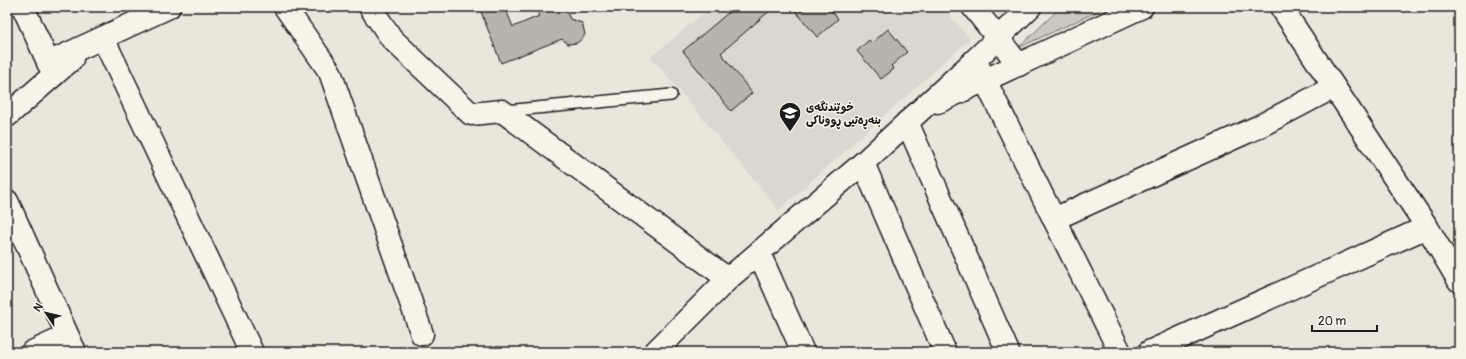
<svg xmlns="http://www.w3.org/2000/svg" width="1466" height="359" viewBox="0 0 1466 359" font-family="Pangolin,'Playpen Sans Arabic',sans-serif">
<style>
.built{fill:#dad7ce}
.green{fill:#ccc8c0;stroke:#74726e}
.building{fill:#b6b4ac;stroke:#1c1c1c}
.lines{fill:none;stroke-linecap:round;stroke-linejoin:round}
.lane-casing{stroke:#1c1c1c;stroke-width:14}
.street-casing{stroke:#1c1c1c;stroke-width:25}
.lane{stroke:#f7f3e8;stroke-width:11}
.street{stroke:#f7f3e8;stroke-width:22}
.labels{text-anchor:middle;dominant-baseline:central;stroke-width:3;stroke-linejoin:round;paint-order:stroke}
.poi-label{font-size:11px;font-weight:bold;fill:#1c1c1c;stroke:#f7f3e8;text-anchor:start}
</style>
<rect width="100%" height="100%" fill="#eae6dc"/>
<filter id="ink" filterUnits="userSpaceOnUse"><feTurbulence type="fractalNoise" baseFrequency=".025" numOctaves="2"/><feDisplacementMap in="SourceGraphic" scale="8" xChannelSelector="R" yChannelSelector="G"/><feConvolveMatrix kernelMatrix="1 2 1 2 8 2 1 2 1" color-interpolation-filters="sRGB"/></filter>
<g filter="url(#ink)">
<polygon class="built" points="711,7 942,7 970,39 779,210 651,57"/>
<polygon class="green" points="1061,7 1107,7 1018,48"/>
<g class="building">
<polygon points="479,7 505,7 513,27 539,16 535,7 565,7 570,19 582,23 585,34 583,38 577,43 568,44 562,39 501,63"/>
<polygon points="735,7 774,7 721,53 752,93 731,111 683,51"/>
<polygon points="792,7 829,7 838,19 817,37"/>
<polygon points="888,29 907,52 891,66 894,69 881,79 857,51 869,40 872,43"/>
</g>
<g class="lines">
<g class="lane-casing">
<polyline id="lane" points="505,111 671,95"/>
</g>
<g class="street-casing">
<g id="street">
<polyline points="23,7 54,75"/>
<polyline points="285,7 330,72 422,334"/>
<polyline points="370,7 392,39 471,114 502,111 728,279"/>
<polyline points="973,7 1019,65"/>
<polyline points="1281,7 1427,227 1459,281"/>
<polyline points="103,38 252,352"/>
<polyline points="975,60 1120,352"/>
<polyline points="48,63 169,7"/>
<polyline points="938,102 1142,7"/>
<polyline points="7,116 72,59"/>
<polyline points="907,122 1008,352"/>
<polyline points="863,163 945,352"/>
<polyline points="7,201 75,352"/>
<polyline points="1054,219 1258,127 1334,87"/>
<polyline points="759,253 803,352"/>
<polyline points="32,352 67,336"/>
<polyline points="655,352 728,279 863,163 975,60 1030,7"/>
<polyline points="1149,352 1427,227"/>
</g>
</g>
<use href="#lane" class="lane"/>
<use href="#street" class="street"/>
</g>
</g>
<defs>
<g id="school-pin" transform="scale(1.15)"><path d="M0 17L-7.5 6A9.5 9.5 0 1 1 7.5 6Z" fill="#1c1c1c" stroke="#f7f3e8"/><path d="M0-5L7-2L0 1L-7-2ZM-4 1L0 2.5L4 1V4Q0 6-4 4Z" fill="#fff"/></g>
</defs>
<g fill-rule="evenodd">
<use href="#school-pin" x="790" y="113"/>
</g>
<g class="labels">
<g class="poi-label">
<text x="806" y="107">خوێندنگەی<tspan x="806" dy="13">بنەڕەتیی ڕووناکی</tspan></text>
</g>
</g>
<rect width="1466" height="359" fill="none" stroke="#f7f3e8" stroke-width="24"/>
<rect x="12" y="12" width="1442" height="335" fill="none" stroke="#1c1c1c" stroke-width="1.5" filter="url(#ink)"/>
<g transform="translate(46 313) rotate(305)" stroke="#f7f3e8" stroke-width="3" paint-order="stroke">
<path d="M0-3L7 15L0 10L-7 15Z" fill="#1c1c1c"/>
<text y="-6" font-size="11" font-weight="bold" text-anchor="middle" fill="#1c1c1c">N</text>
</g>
<path d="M1312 325v6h65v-6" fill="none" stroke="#1c1c1c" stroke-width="2"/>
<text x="1318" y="325" font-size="12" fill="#1c1c1c" stroke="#f7f3e8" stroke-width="3" paint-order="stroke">20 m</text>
</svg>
